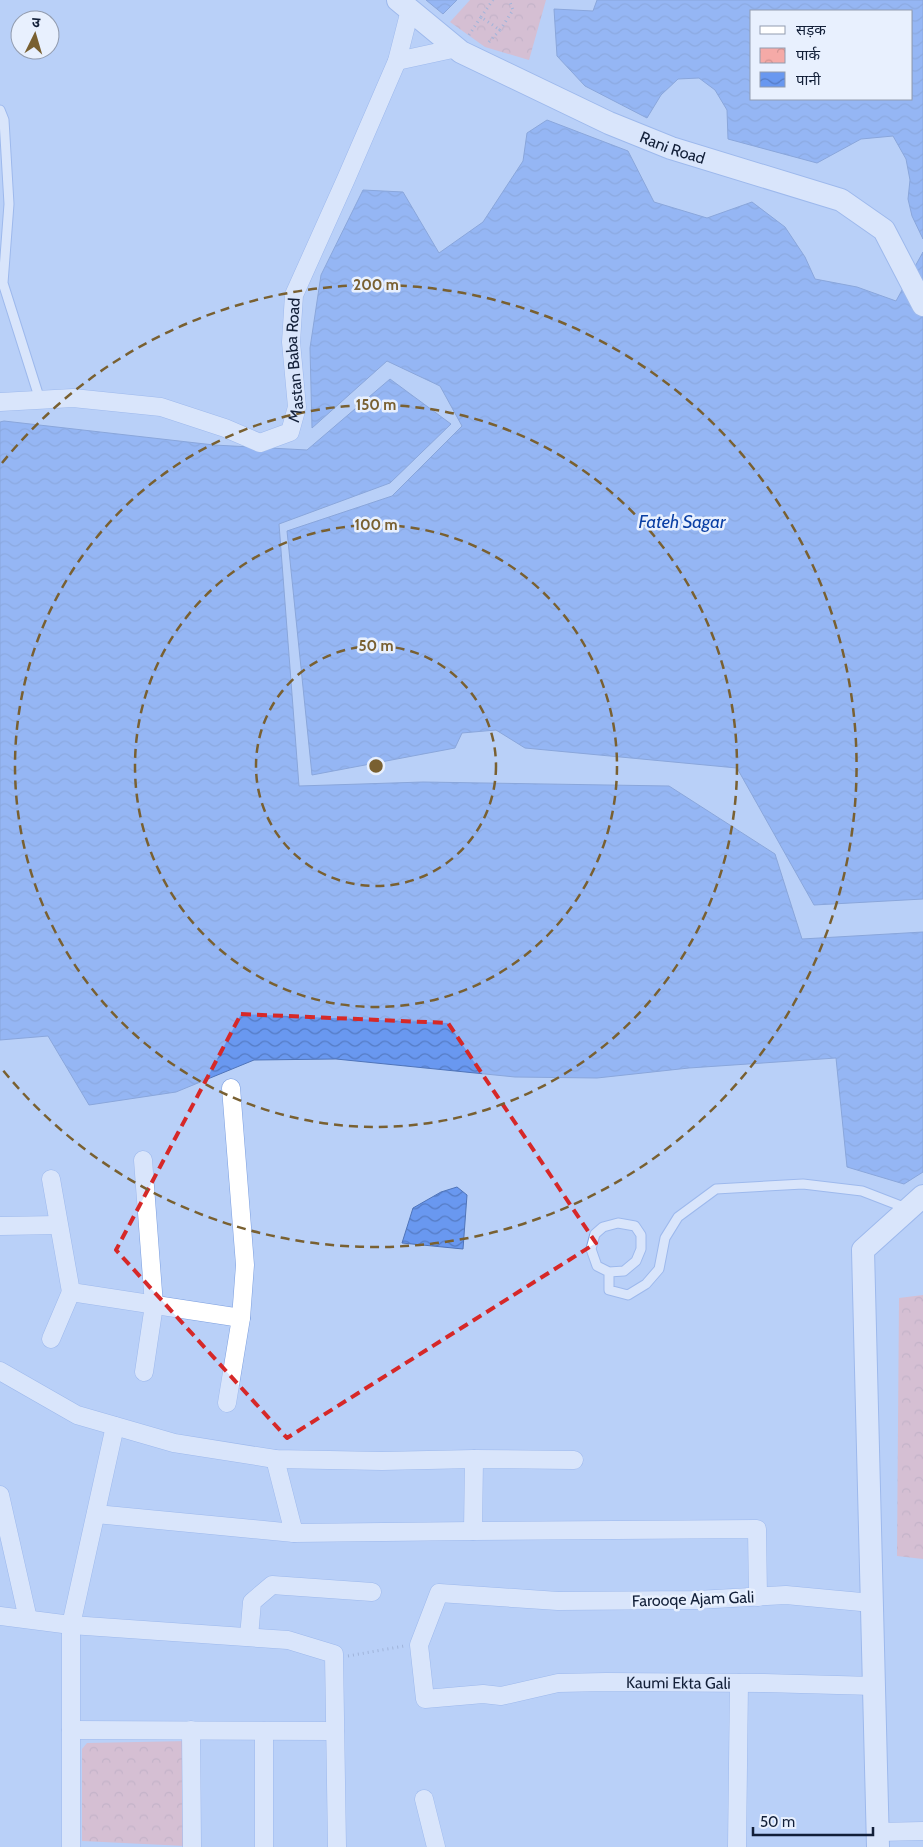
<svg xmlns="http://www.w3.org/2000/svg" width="923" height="1847" viewBox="0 0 923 1847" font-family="Cabin,'Noto Sans Devanagari',sans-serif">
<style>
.park{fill:url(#park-crowns)}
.water{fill:url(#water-waves);stroke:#4f74b9;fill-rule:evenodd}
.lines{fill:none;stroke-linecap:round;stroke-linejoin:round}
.service-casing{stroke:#7b9edf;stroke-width:11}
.minor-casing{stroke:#7b9edf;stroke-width:19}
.tertiary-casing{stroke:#7b9edf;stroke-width:24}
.path{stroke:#8093b6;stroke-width:3;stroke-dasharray:1 4;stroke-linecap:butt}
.service{stroke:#fff;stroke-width:9}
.minor{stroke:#fff;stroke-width:18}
.tertiary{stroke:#fff;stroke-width:22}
.marked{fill:none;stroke:#d62828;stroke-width:4;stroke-dasharray:10 6;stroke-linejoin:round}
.ring{fill:none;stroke:#796031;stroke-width:2.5;stroke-dasharray:9 6}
.labels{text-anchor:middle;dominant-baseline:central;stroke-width:5;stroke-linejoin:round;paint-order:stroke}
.street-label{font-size:16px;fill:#121f38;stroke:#e8f0fe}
.water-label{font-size:18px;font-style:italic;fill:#0a3fa4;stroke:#e8f0fe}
.centre{fill:#796031;stroke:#e8f0fe;stroke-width:2.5}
.ring-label{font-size:15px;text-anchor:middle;font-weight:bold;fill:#796031;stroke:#e8f0fe;stroke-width:5;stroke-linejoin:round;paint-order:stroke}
</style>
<defs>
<pattern id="park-crowns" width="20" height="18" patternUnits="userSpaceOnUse" patternTransform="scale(1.25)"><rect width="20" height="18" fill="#f5aaa7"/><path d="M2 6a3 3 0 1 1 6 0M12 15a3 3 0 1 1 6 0" fill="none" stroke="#d19290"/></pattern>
<pattern id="water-waves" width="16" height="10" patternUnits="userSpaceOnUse" patternTransform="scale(1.25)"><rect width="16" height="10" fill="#6998f0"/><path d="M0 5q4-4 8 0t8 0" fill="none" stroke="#557bc3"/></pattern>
</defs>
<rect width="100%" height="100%" fill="#b9d0f8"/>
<g class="park">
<polygon points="470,0 546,0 529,60 485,47 450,22"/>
<polygon points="923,1295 923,1559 897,1556 899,1298"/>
<polygon points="189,1741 185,1846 82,1841 82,1749 87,1743"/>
</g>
<g class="water">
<polygon points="426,0 457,0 443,14"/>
<path d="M597,0H923V239L912,216L908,199L910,180L906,159L893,136L861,139L817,163L728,139L727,110L715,90L699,78L678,79L661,95L647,118L585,86L557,56L554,9L593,11ZM912,11V99H752V11Z"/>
<polygon points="547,120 628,151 654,202 707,218 752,202 785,227 805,257 815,279 857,287 896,301 923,252 923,899 814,905 737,768 525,748 496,730 462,733 455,748 312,775 287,531 392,496 462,426 440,386 387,361 312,428 310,348 321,275 363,190 403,192 439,253 483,222 523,161 527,133"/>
<polygon points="390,379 451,424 390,483 279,524 299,786 423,782 669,786 775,854 802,939 923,932 923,1172 904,1184 847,1167 836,1058 689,1068 597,1078 515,1077 336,1059 254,1060 176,1092 89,1105 48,1036 0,1040 0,422 4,421 214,445 307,450"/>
<polygon points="457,1187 467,1195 463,1249 402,1243 413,1208 441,1192"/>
</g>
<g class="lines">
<g class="service-casing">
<g id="service">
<polyline points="0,110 4,120 9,204 3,283 40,400"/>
<polyline points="609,1272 624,1271 636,1261 641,1249 641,1235 635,1226 618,1223 603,1227 595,1234 591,1249 597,1266 609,1272 609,1290 628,1295 646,1284 659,1269 665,1238 678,1217 716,1189 803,1184 862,1191 906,1208"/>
</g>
</g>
<g class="minor-casing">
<g id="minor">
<polyline points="397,61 457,48"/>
<path id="s1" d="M0,402L73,398L161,407L225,428L260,443L290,432L297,407L291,342L294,295L346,179L397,61L410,10"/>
<polyline points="143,1160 154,1305 144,1372"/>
<polyline points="51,1179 71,1292 241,1318"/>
<polyline points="0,1226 58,1225"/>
<polyline points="51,1339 71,1292"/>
<polyline points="0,1371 77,1415 174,1443 275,1459 382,1461 474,1459"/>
<polyline points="227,1403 241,1318 245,1265 231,1088"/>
<polyline points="275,1459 294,1533 473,1531"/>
<polyline points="574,1460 474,1459 473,1531 757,1529 758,1597"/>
<polyline points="0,1495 28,1619"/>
<polyline points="96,1514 294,1533"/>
<path id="s2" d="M872,1603L786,1595L697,1600L558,1601L439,1593L419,1645L425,1699L483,1694L501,1696L558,1683L606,1682L764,1683L874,1686"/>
<polyline points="0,1616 71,1625 288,1640 334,1654 337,1847"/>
<polyline points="249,1637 252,1602 272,1585 372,1592"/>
<polyline points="71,1730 335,1731"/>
<polyline points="191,1730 192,1847"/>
<polyline points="424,1799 436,1847"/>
<polyline points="878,1832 923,1831"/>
<polyline points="71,1847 71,1625 115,1426"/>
<polyline points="264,1847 264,1731"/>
<polyline points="737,1847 739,1683"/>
</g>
</g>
<g class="tertiary-casing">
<g id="tertiary">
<path id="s3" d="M398,0L461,52L609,123L671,148L841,200L884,230L923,305"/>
<polyline points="878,1847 863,1250 923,1196"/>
</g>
</g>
<g class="path">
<polyline points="481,17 493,0"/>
<polyline points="500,30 513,10 509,0"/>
<polyline points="469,35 481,17 500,30 487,44"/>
<polyline points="348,1656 404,1646"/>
</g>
<use href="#service" class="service"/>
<use href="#minor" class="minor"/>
<use href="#tertiary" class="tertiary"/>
</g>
<path d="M0 0H923V1847H0ZM241,1014L448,1023L596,1243L287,1438L116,1250Z" fill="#b9d0f8" fill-opacity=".55" fill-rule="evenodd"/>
<path class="marked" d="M241,1014L448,1023L596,1243L287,1438L116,1250Z"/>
<g class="ring">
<circle cx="376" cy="766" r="120"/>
<circle cx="376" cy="766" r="241"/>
<circle cx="376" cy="766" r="361"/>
<path d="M2 463A481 481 0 1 1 2 1069"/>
</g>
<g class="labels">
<g class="street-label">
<text stroke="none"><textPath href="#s3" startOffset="314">Rani Road</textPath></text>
<text stroke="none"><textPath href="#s1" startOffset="372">Mastan Baba Road</textPath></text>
<text transform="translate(693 1599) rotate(-2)">Farooqe Ajam Gali</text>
<text stroke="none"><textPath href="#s2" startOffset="799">Kaumi Ekta Gali</textPath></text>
</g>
<g class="water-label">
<text x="682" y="522">Fateh Sagar</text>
</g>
</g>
<circle cx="376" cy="766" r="8" class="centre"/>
<g class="ring-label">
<text x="376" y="290">200 m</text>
<text x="376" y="410">150 m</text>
<text x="376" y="530">100 m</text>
<text x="376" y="651">50 m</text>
</g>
<rect x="750" y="10" width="162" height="90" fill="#e8f0fe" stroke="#929caf"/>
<rect x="760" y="26" width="25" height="8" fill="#ffffff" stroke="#929caf"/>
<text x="796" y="35" font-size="15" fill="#121f38">सड़क</text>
<rect x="760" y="48" width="25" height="15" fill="url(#park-crowns)" stroke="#929caf"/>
<text x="796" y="60" font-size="15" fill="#121f38">पार्क</text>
<rect x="760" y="72" width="25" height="15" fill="url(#water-waves)" stroke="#929caf"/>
<text x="796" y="85" font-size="15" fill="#121f38">पानी</text>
<g transform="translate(35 35) rotate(5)"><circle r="24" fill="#e8f0fe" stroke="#929caf"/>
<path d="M0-4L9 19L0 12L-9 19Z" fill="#796031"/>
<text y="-8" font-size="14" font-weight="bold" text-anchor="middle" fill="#121f38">उ</text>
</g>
<path d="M753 1827v8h120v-8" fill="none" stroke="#121f38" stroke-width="2.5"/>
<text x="760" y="1827" font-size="15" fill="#121f38" stroke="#e8f0fe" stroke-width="4" paint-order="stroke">50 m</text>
</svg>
